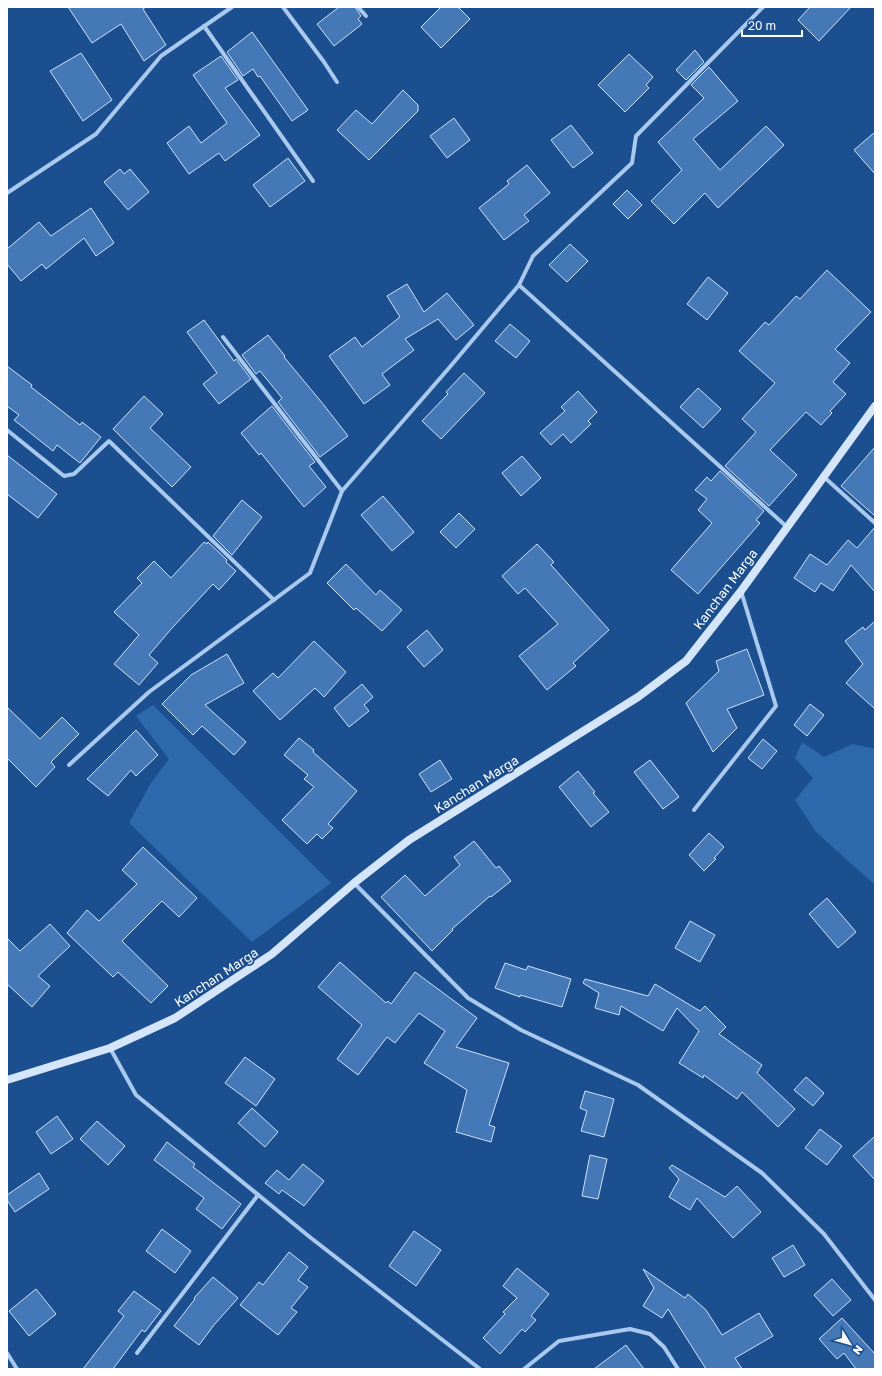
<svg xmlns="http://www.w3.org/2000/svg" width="882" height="1376" viewBox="0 0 882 1376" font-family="'Golos Text',sans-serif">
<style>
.green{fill:#2e69ad}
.building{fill:#4478b7;stroke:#cfe3fa}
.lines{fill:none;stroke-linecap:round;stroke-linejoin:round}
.street{stroke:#a9c9ee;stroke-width:4}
.secondary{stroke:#d6e6fa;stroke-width:8}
.labels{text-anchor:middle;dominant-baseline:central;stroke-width:3.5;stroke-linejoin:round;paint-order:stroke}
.street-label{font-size:13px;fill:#fff;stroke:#1b4f8f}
</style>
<rect width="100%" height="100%" fill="#1b4f8f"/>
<g class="green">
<polygon points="153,705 331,883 252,942 129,823 151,783 169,759 136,716"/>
<polygon points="802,742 824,757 853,744 875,749 875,885 816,832 795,800 813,778 795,758"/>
</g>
<g class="building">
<polygon points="68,7 146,7 143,9 166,45 144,61 121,24 92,43"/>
<polygon points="339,7 355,7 361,16 358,19 362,24 334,46 317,24"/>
<polygon points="441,7 458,7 470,19 441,48 421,27"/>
<polygon points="810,7 851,7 819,41 798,20"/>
<polygon points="252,32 308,110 292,121 260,76 258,77 253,69 243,76 227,52"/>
<polygon points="695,50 704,62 686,80 676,70"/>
<polygon points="81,53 112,100 83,121 50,71"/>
<polygon points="629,54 653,77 646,85 649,88 625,112 598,85"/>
<polygon points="221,56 238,80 225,88 260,135 225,161 219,153 189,174 167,143 189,126 201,143 227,123 193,75"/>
<polygon points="709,67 738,101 693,139 720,170 766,126 784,145 718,208 705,193 674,224 651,201 682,170 658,142 704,98 691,85"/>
<polygon points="403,90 418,105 418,111 369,160 337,130 356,110 372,124"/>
<polygon points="454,118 470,140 447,158 430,136"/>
<polygon points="571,125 593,153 573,168 551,140"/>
<polygon points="875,132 875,174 854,150"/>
<polygon points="288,158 305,181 270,207 253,185"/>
<polygon points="527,165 550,193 524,215 529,221 504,240 479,208 509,184 507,181"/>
<polygon points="120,169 124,174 130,169 149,192 128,210 104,182"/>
<polygon points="627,190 642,205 628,219 613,204"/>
<polygon points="91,208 114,243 96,256 84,238 46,269 42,264 21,281 7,264 7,249 39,222 51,236"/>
<polygon points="570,244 588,261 567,282 549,265"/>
<polygon points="827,270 871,312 835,349 850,363 833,382 846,394 830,411 832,413 821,425 806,412 770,450 797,475 769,506 725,466 756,432 742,419 775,383 739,351 765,322 769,325 796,296 800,299"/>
<polygon points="708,277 728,293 707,320 687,304"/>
<polygon points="407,284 424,312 447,293 474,325 456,340 438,319 405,339 414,350 382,374 390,385 364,404 329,356 355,337 362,347 400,317 387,296"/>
<polygon points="204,320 234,361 236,359 251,379 219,404 203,384 217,373 187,332"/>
<polygon points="510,324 530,341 516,358 495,341"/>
<polygon points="268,335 285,356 284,357 323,404 348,436 320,457 278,402 282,398 260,371 256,374 242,355"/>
<polygon points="7,366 32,385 31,387 80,425 82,422 101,437 80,463 57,445 53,451 14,420 19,415 7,406"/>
<polygon points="464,373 485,393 441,439 422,421 448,394 446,392"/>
<polygon points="698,388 721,409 703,428 680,407"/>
<polygon points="578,391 597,412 588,421 591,424 571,443 563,434 551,445 540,433 565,411 561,407"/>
<polygon points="144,396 163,414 150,428 191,467 172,487 113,429"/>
<polygon points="272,406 315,462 309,466 326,487 304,507 261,453 259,455 241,433"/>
<polygon points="875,447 875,516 841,486"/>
<polygon points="7,455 57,494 38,518 7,494"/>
<polygon points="522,456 541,478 521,496 502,473"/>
<polygon points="720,471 764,511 756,520 760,523 698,594 671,570 712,523 698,510 707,499 695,490 707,477 711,481"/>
<polygon points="383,496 414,532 392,551 361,515"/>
<polygon points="242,500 262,517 232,555 213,536"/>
<polygon points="459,513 475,529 456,548 440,532"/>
<polygon points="875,527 875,592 851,565 833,591 821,583 815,592 794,578 810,554 827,565 848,540 857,548"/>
<polygon points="204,542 207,544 208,542 227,560 226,562 236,571 219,590 213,584 172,628 149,655 158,663 139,685 114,664 139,635 114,612 142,583 137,578 154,561 171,578"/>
<polygon points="537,544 554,562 551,565 609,630 573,663 576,666 547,690 519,656 558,624 525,588 518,594 502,576"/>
<polygon points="346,564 376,595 380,590 402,610 382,631 356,608 354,610 327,583"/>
<polygon points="875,621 875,709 846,683 863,664 845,641 863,627 865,630"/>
<polygon points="427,630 443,650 424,667 407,647"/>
<polygon points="314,641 346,672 324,697 315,688 280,720 253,691 273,673 278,678"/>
<polygon points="747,649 764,695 727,709 737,728 713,752 686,703 719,671 716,661"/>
<polygon points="227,654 244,683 205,705 246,742 234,755 202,726 193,735 162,704 191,675"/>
<polygon points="362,684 373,697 364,705 369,711 349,727 334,708"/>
<polygon points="810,704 824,715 807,736 794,725"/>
<polygon points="7,707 40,739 62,717 79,734 51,762 55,767 36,787 7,758"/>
<polygon points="136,730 158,755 136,776 131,770 108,796 87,779"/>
<polygon points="299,738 314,750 313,752 357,791 328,824 333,828 322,839 317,834 307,844 282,820 314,787 304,779 308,775 284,755"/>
<polygon points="763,739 777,751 762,769 748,758"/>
<polygon points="440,760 452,779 431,792 419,774"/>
<polygon points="650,760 679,797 663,809 634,772"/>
<polygon points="578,771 595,792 593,793 609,812 591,827 559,787"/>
<polygon points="709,833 724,847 714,858 716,859 704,871 689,855"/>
<polygon points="474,841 496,868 499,866 511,881 491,897 490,896 452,929 453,930 432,951 381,897 405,875 425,896 460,865 454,857"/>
<polygon points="143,847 197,898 179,917 162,901 122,941 168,986 151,1003 118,972 113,977 67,933 87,910 99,921 137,884 122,870"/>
<polygon points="827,898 856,932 838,948 809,914"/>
<polygon points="690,921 715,935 700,962 675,948"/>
<polygon points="50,924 70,946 38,976 50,986 32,1007 7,984 7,938 20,951"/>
<polygon points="340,962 386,1003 388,1001 391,1004 415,972 477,1018 456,1047 509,1063 489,1125 495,1127 491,1142 456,1132 467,1090 424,1063 445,1031 419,1013 395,1043 387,1037 358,1075 337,1059 362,1025 318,987"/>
<polygon points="505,963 526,970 528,966 571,979 562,1007 520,995 520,997 495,988"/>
<polygon points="585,979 648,996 655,984 700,1011 705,1006 726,1027 719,1034 762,1065 757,1073 795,1109 778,1127 742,1092 737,1099 704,1075 703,1078 679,1063 699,1031 677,1008 663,1031 621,1006 619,1015 595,1008 599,993 583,983"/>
<polygon points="245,1057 275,1079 256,1106 225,1083"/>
<polygon points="806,1077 824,1093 813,1106 794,1090"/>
<polygon points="585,1091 614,1099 604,1137 581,1131 587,1111 580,1108"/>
<polygon points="252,1108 278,1132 265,1147 238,1123"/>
<polygon points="57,1116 73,1139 51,1154 36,1132"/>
<polygon points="97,1121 125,1146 108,1165 80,1139"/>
<polygon points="820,1129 842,1146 827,1165 805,1148"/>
<polygon points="875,1136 875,1180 853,1156"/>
<polygon points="167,1142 195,1164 193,1167 241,1204 222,1229 196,1209 204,1198 154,1160"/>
<polygon points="590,1155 607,1159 598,1199 582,1196"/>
<polygon points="303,1164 324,1181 304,1206 282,1190 279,1194 265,1183 277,1170 289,1180"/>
<polygon points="672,1165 725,1197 737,1186 761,1212 733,1238 697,1198 690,1210 669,1197 679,1179 669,1168"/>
<polygon points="39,1173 49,1189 15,1212 7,1200 7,1195"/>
<polygon points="162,1229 191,1251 175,1273 146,1251"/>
<polygon points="414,1231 441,1250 416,1286 389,1266"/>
<polygon points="793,1245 805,1265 784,1277 772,1258"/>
<polygon points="289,1252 308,1267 298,1280 308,1287 291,1308 297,1312 278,1335 240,1305 259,1282 263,1285"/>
<polygon points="517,1268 549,1294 531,1316 536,1320 525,1332 522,1329 500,1354 483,1338 505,1314 503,1312 517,1298 503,1286"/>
<polygon points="643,1269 685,1298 688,1294 706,1310 722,1335 759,1313 773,1336 735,1358 742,1369 706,1369 668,1309 662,1318 643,1306 654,1288"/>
<polygon points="213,1277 238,1298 214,1325 199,1345 174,1326 195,1299 194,1298"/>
<polygon points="832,1279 851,1300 833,1316 814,1295"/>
<polygon points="36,1289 56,1314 29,1336 9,1311"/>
<polygon points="134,1291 161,1311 145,1332 142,1330 113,1369 83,1369 124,1316 118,1311"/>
<polygon points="842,1318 875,1354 875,1369 856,1369 844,1353 837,1359 819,1339"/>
<polygon points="626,1345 644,1369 594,1369"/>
</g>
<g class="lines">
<g class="street">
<polyline points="283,7 324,62 337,82"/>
<polyline points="358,7 366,16"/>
<polyline points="763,7 636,136 632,163 533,256 519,285 787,527"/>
<polyline points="204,26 313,181"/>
<polyline points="7,193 96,134 161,56 232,7"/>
<polyline points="223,337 342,491"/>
<polyline points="7,430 64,476 74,474 109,441 274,600"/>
<polyline points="824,477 875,523"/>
<polyline points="69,765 149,692 310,573 342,491 449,368 519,285"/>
<polyline points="694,810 776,706 741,591"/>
<polyline points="354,883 468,998 521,1030 638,1085 762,1173 824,1234 875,1300"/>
<polyline points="110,1048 136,1095 311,1238 480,1369"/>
<polyline points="7,1353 17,1369"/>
<polyline points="137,1353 258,1195"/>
<polyline points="524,1369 559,1341 630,1329 650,1334 664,1347 678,1369"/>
</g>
<polyline class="secondary" points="7,1080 110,1048 175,1018 272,954 354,883 409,840 638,697 686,661 741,591 875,406"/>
</g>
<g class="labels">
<g class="street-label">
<text transform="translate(725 589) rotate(-53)">Kanchan Marga</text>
<text transform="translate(476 784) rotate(-32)">Kanchan Marga</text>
<text transform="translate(216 977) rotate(-33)">Kanchan Marga</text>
</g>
</g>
<rect width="882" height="1376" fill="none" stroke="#ffffff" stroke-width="16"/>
<g transform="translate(850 1344) rotate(127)" stroke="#1b4f8f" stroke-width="3" paint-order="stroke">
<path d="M0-3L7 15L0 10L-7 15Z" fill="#ffffff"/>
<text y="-6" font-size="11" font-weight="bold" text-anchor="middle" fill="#ffffff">N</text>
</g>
<path d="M742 30v6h60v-6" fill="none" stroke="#ffffff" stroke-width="2"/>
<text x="748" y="30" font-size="12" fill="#ffffff" stroke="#1b4f8f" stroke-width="3" paint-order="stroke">20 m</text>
</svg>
